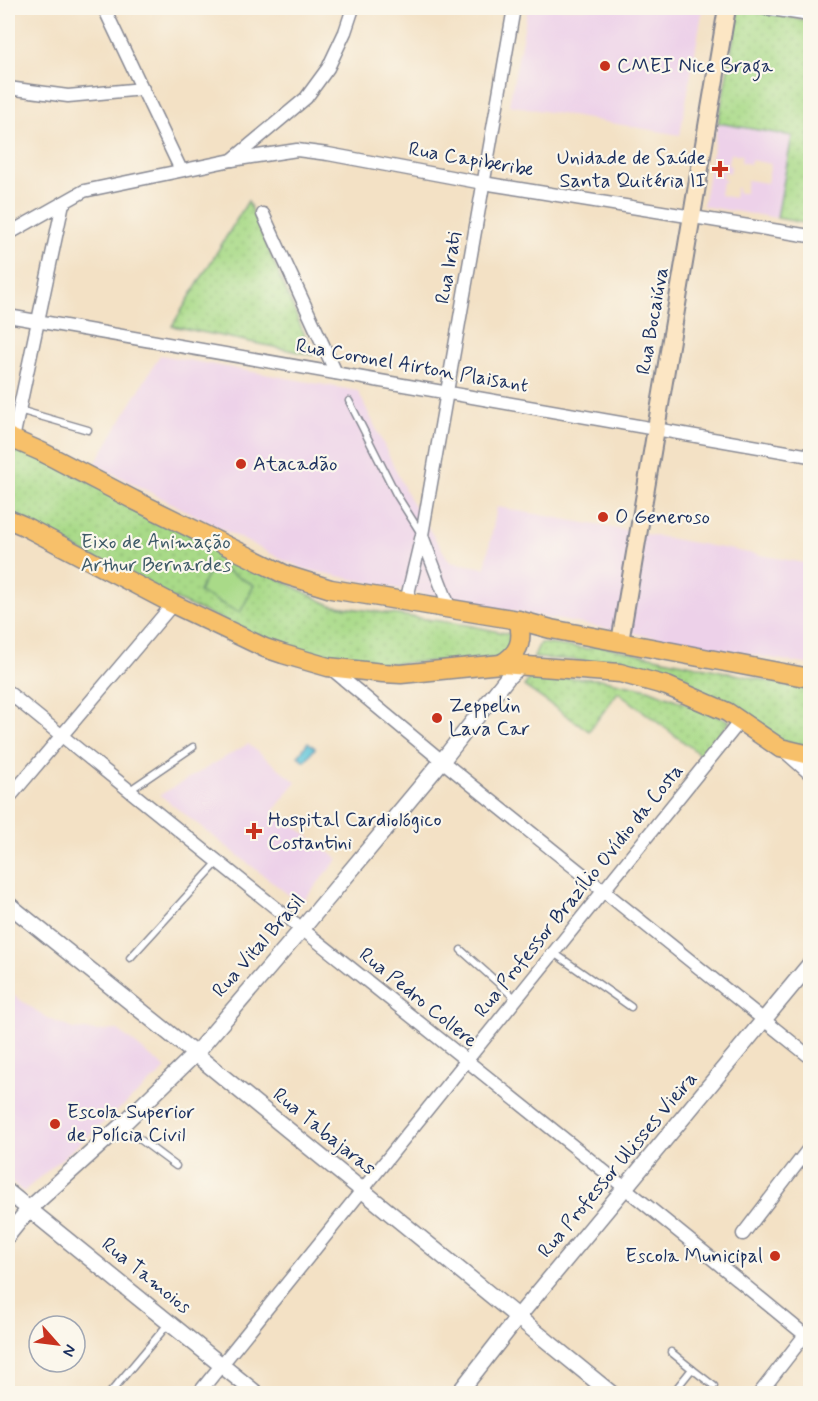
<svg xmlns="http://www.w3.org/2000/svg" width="818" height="1401" viewBox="0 0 818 1401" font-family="Mynerve,sans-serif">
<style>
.built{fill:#edd1e9;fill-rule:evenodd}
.green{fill:url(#green-dots);stroke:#628473;stroke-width:1.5}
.pitch{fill:#a9da88;stroke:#628473;stroke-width:1.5}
.water{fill:#5cc4d9;stroke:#3c7a9c;stroke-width:1.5}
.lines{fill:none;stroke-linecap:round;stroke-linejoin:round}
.service-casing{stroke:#878892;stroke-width:9}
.minor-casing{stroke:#878892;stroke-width:15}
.tertiary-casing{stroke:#878892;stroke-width:18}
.secondary-casing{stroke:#878892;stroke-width:20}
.primary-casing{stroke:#878892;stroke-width:21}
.service{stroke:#fff;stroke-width:6}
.minor{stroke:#fff;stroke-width:12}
.tertiary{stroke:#fff;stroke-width:15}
.secondary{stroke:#fce6c4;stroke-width:16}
.primary{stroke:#f7c06b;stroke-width:18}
.poi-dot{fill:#c8321e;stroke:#fbf7ec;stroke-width:2}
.labels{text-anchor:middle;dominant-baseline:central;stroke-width:4.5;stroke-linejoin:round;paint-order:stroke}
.poi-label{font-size:20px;fill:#1b2f5e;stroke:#fbf7ec;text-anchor:start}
.street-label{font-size:20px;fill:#1b2f5e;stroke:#fbf7ec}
.park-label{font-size:20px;fill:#3e5a68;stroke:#fbf7ec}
</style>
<defs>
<pattern id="green-dots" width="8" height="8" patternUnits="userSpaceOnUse" patternTransform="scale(1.5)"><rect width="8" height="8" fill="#a9da88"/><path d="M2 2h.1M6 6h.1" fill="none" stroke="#91bb78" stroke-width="1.8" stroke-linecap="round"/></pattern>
</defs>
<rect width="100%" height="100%" fill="#fbf7ec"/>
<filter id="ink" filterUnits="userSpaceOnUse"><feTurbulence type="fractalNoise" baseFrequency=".0167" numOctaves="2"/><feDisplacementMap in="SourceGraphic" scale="12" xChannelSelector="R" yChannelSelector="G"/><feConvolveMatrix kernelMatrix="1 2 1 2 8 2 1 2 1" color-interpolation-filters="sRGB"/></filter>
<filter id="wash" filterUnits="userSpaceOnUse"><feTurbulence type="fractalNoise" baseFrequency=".008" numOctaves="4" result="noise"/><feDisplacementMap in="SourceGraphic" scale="24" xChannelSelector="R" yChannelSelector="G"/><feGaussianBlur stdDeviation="1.35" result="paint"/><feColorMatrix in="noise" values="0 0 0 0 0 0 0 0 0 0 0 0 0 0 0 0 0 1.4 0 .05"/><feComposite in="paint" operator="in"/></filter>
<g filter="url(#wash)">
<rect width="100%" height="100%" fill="#f3e1c5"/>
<g class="built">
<polygon points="528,8 703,8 680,135 509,105"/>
<path d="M718,123L792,136L777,218L703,206ZM730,153L742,155L741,162L750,164L751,160L771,164L767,183L747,180L745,193H738V188H736L734,198L720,195L722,182H725L726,180L722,179L723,171L730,173L731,166L728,165Z"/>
<polygon points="160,355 358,391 409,498 450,562 485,568 497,507 810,564 810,665 461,602 305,569 283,560 95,464"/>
<polygon points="248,744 296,782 274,810 338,859 303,901 294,899 160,795"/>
<polygon points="8,992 49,1019 73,1029 97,1031 118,1030 166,1069 23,1192 8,1179"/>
</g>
<g class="green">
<polygon points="739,8 810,21 810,224 777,218 792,136 718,123"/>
<polygon points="248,201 313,355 172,326"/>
<polygon points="8,444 35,454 330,605 467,625 519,636 507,658 356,665 291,649 165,595 8,513"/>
<polygon points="540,643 588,649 598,645 810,690 810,747 780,741 645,673 577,660 533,658"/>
<polygon points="531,677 600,679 648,689 730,721 702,756 618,692 589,731 524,686"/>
</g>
<polygon class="pitch" points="213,564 254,585 240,613 199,592"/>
<polygon class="water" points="308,742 315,748 305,761 298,756"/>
</g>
<g filter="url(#ink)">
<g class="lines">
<g class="service-casing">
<g id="service">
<polyline points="349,401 396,494 420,532"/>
<polyline points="19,410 88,430"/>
<polyline points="130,790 193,747"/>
<polyline points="461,950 516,999"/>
<polyline points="554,953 631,1007"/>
<polyline points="130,958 218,862"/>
<polyline points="122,1126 176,1166"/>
<polyline points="671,1352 692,1369"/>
<polyline points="110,1393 169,1323"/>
<polyline points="672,1394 692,1369 714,1386"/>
</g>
</g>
<g class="minor-casing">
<g id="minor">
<polyline points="104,8 181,170"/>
<polyline points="765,8 810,15"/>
<polyline points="8,88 68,96 143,89"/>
<polyline points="232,160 297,150 328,154 483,183 810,236"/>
<polyline points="263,214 336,373"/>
<polyline points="8,234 84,191 232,160 306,98 328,68 345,32 353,8"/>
<polyline points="8,316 810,456"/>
<polyline points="13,439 63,203"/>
<polyline points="422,536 450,609"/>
<polyline points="406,602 422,535 514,8"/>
<polyline points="329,667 442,761 810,1057"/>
<path d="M8,692C272,908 542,1117 805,1335L759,1394"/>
<polyline points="784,751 810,774"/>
<polyline points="8,799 173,604"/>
<polyline points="743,1234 810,1147"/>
<polyline points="198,1394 741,720"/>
</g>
</g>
<g class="tertiary-casing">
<g id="tertiary">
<polyline points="8,904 195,1054 612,1394"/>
<polyline points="8,1192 257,1394"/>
<polyline points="8,1235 29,1209 122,1125 195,1054 302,929 442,761 508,677 522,664"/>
<polyline points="458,1394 518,1317 810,964"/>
</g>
</g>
<g class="secondary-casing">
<polyline id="secondary" points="620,642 727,8"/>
</g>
<g class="primary-casing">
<g id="primary">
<polyline points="8,437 42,452 134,500 286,575 331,589 518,620 551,629 810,678"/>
<polyline points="8,519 22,525 173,604 265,648 283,654 328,667 383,673 401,674 501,664 620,673 667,686 727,712 780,748 810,755"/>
<path d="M501,664C519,654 524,640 518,620"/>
</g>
</g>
<use href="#service" class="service"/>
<use href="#minor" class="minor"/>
<use href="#tertiary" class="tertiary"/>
<use href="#secondary" class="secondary"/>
<use href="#primary" class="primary"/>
</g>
</g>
<g class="poi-dot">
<circle cx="605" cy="66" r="6"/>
<path d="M717 160h6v6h6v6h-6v6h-6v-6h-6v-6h6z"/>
<circle cx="241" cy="464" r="6"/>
<circle cx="603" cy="517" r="6"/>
<circle cx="437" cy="718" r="6"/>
<path d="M251 822h6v6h6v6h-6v6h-6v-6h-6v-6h6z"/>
<circle cx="55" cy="1124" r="6"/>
<circle cx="775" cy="1256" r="6"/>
</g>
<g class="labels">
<g class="poi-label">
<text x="617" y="66">CMEI Nice Braga</text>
<text x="706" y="158" text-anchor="end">Unidade de Saúde<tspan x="706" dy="23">Santa Quitéria II</tspan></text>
<text x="253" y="464">Atacadão</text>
<text x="615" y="517">O Generoso</text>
<text x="449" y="706">Zeppelin<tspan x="449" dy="23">Lava Car</tspan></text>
<text x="268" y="820">Hospital Cardiológico<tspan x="268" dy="23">Costantini</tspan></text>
<text x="67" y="1112">Escola Superior<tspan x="67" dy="23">de Polícia Civil</tspan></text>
<text x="763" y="1256" text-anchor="end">Escola Municipal</text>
</g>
<g class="street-label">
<text transform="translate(471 160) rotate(10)">Rua Capiberibe</text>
<text transform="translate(449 268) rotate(-80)">Rua Irati</text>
<text transform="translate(653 321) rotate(-80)">Rua Bocaiúva</text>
<text transform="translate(412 366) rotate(10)">Rua Coronel Airton Plaisant</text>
<text transform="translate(579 891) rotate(-51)">Rua Professor Brazílio Ovídio da Costa</text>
<text transform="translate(259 946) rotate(-49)">Rua Vital Brasil</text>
<text transform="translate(418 998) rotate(39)">Rua Pedro Collere</text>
<text transform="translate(324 1132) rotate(39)">Rua Tabajaras</text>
<text transform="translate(618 1165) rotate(-50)">Rua Professor Ulisses Vieira</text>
<text transform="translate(146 1276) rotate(39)">Rua Tamoios</text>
</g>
<g class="park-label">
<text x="156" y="542">Eixo de Animação<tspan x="156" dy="23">Arthur Bernardes</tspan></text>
</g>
</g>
<rect width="818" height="1401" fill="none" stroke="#fbf7ec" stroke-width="30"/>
<g transform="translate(57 1344) rotate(118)"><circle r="28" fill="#fbf7ec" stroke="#a1a7b3" stroke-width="1.5"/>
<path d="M0-4.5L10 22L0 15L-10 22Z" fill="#c8321e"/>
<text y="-9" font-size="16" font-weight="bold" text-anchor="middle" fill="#1b2f5e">N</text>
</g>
</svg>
